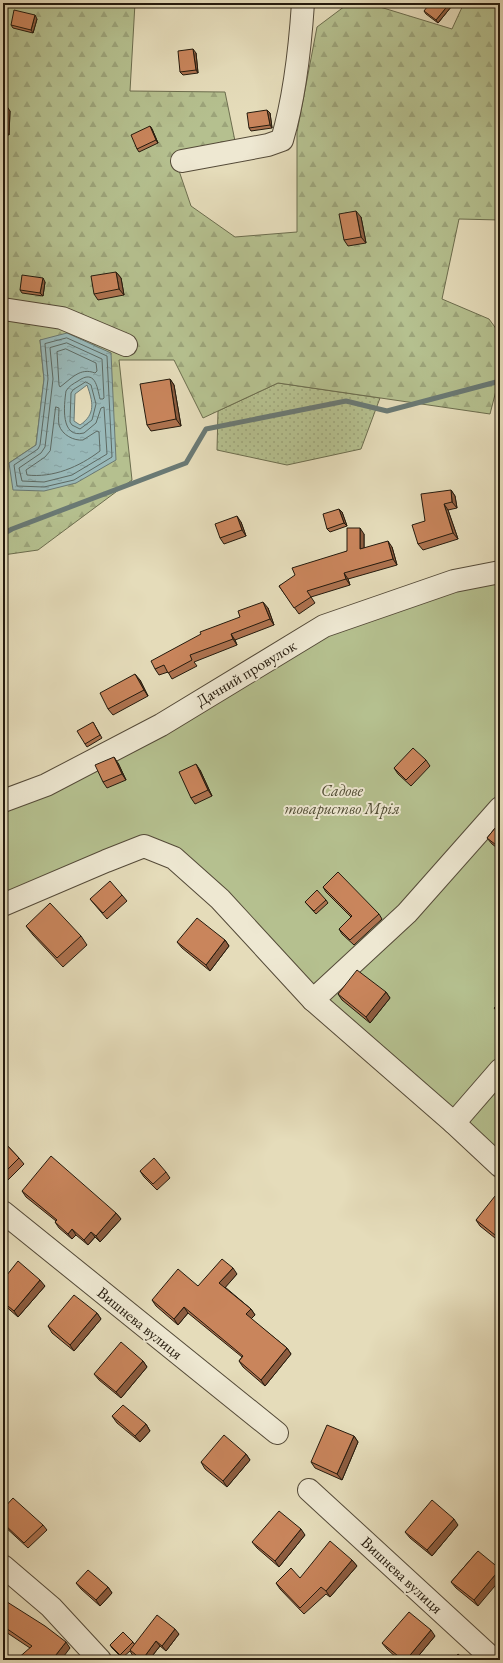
<svg xmlns="http://www.w3.org/2000/svg" width="503" height="1663" viewBox="0 0 503 1663" font-family="'EB Garamond',serif">
<style>
.grass{fill:url(#grass-dots);stroke:#6c6d4e}
.forest{fill:url(#forest-firs);stroke:#6c6d4e;fill-rule:evenodd}
.green{fill:#b5c08f;stroke:#6c6d4e}
.water{fill:url(#water-ripples);stroke:#6a7974;fill-rule:evenodd}
.lines{fill:none;stroke-linecap:round;stroke-linejoin:round}
.shore{stroke:#5e6a63;stroke-width:1}
.stream{stroke:#6a7974;stroke-width:5}
.minor-casing{stroke:#544a38;stroke-width:24}
.minor{stroke:#eee8d2;stroke-width:22}
.wall{fill:#ad724f;stroke:#241a0d}
.shaded-wall{fill:#8d5d40;stroke:#241a0d}
.building{fill:#c9855c;stroke:#241a0d}
.labels{text-anchor:middle;dominant-baseline:central;stroke-width:4;stroke-linejoin:round;paint-order:stroke}
.street-label{font-size:16px;fill:#241a0d;stroke:#eee8d2}
.park-label{font-size:16px;font-style:italic;fill:#504c34;stroke:#eee8d2}
</style>
<defs>
<pattern id="grass-dots" width="8" height="8" patternUnits="userSpaceOnUse"><rect width="8" height="8" fill="#b5c08f"/><path d="M2 2h.1M6 6h.1" fill="none" stroke="#9ca47a" stroke-width="1.8" stroke-linecap="round"/></pattern>
<pattern id="forest-firs" width="22" height="20" patternUnits="userSpaceOnUse"><rect width="22" height="20" fill="#b5c08f"/><path d="M5 1l3.5 6h-7zM16 11l3.5 6h-7z" fill="#9ca47a"/></pattern>
<pattern id="water-ripples" width="26" height="14" patternUnits="userSpaceOnUse"><rect width="26" height="14" fill="#99b9b9"/><path d="M2 4q2-2 4 0t4 0M15 11q2-2 4 0t4 0" fill="none" stroke="#849e9e"/></pattern>
</defs>
<rect width="100%" height="100%" fill="#e5dcba"/>
<filter id="stains"><feTurbulence type="fractalNoise" baseFrequency=".005" numOctaves="4"/><feColorMatrix values="0 0 0 0 .2 0 0 0 0 .09 0 0 0 0 .02 0 0 0 .5 -.17"/></filter>
<radialGradient id="worn" r=".72"><stop offset=".6" stop-color="#630" stop-opacity="0"/><stop offset="1" stop-color="#630" stop-opacity=".3"/></radialGradient>
<polygon class="grass" points="278,383 380,398 361,449 287,465 217,450 218,411"/>
<path class="forest" d="M3,3H135L130,91L225,92L235,141L221,142L175,159L191,206L235,237L297,232V132L317,27L349,3H367L452,29L464,3H500V220L459,219L442,299L489,319L500,334V375L490,414L278,383L203,418L174,360H119L132,480L38,550L3,555ZM40,340L111,353L76,483L9,463L36,445L44,379Z"/>
<polygon class="green" points="500,572 500,1166 220,899 144,846 3,905 3,801 324,626"/>
<path class="water" d="M67,333L111,353L116,460L76,483L44,491L13,490L9,463L36,445L44,379L40,340ZM87,385C93,402 96,414 80,425L74,421L75,394Z"/>
<g class="lines">
<g class="shore">
<polygon points="67,338 107,356 112,457 74,480 44,487 17,486 14,465 38,449 40,445 48,379 45,344"/>
<path d="M67,343L102,359L104,398L103,399H100C97,386 95,369 78,381C73,384 69,386 66,391C64,405 60,439 84,433L96,423L101,408L104,407L107,454L72,475L44,482L22,481L19,468L41,453L45,447L53,379L50,348Z"/>
<path d="M66,349L96,363L97,371L95,373C80,367 71,379 60,387L59,385L57,352Z"/>
<polygon points="86,382 91,385 96,404 92,420 80,429 72,425 70,422 71,393 73,390"/>
<path d="M56,407L59,408C59,413 58,420 59,425C62,435 74,441 83,440L97,431L99,432L100,451C79,467 53,478 27,475L26,470L45,457L50,451Z"/>
</g>
<polyline class="stream" points="3,534 12,529 186,463 206,429 346,401 387,411 500,381"/>
<g class="minor-casing">
<g id="minor">
<path d="M182,161L268,145L282,140C295,96 300,49 303,3"/>
<polyline points="3,309 62,318 126,345"/>
<polyline points="3,801 46,785 161,725 324,626 454,581 500,572"/>
<polyline points="3,905 106,861 144,846 174,858 220,899 313,1000 454,1123 500,1166"/>
<polyline points="313,1000 407,913 500,808"/>
<polyline points="454,1123 500,1070"/>
<polyline points="3,1212 277,1433"/>
<polyline points="309,1490 494,1660"/>
<polyline points="3,1566 51,1607 100,1660"/>
</g>
</g>
<use href="#minor" class="minor"/>
</g>
<g class="wall">
<polygon points="449,4 451,7 438,23 426,14 424,11"/>
<polygon points="37,19 33,33 13,28 11,25"/>
<polygon points="196,53 198,73 183,75 180,72"/>
<polygon points="3,104 10,111 9,135 3,135"/>
<polygon points="267,110 270,113 272,128 251,131 249,128"/>
<polygon points="150,126 152,129 158,143 139,152 137,149"/>
<polygon points="361,217 366,243 348,246 344,240"/>
<polygon points="116,272 121,278 124,295 98,300 94,294"/>
<polygon points="45,282 43,296 22,293 20,290"/>
<polygon points="170,379 174,385 181,426 151,431 147,425"/>
<polygon points="451,490 455,496 457,508 448,510 458,539 423,550 418,544 425,521"/>
<polygon points="342,512 347,526 330,532 327,529"/>
<polygon points="241,522 246,536 224,544 220,538"/>
<polygon points="364,534 364,548 392,547 397,565 348,579 350,585 311,597 315,603 299,614 279,586 347,551"/>
<polygon points="268,608 274,625 235,640 237,645 194,662 197,666 172,679 168,672 159,675 155,669"/>
<polygon points="140,680 148,696 113,715 108,709"/>
<polygon points="93,722 102,738 87,747 85,744"/>
<polygon points="426,760 430,766 411,786 398,774 394,768"/>
<polygon points="118,763 126,780 107,788 103,782"/>
<polygon points="200,770 212,796 195,804 191,798"/>
<polygon points="500,822 500,850 492,844 487,838"/>
<polygon points="323,887 379,914 382,919 354,945 342,934 339,929 351,917 326,892"/>
<polygon points="122,895 127,901 107,919 95,905 90,899"/>
<polygon points="326,900 328,903 316,914 305,902"/>
<polygon points="26,926 81,936 87,945 63,967 33,935"/>
<polygon points="225,940 229,946 210,971 182,948 177,942"/>
<polygon points="386,992 390,998 370,1023 342,1000 338,994"/>
<polygon points="500,1002 500,1015 494,1008"/>
<polygon points="3,1141 19,1158 24,1164 4,1184 3,1183"/>
<polygon points="140,1171 166,1172 170,1178 157,1190 144,1177"/>
<polygon points="22,1191 116,1213 121,1219 100,1242 95,1237 88,1245 76,1235 72,1239 59,1228 55,1222 56,1221 26,1197"/>
<polygon points="500,1200 500,1242 480,1226 476,1220"/>
<polygon points="237,1274 225,1287 251,1309 255,1315 251,1319 287,1348 291,1354 265,1386 243,1367 239,1361 242,1357 188,1313 178,1325 156,1306 152,1300"/>
<polygon points="3,1280 45,1286 18,1317 3,1304"/>
<polygon points="97,1313 101,1319 74,1351 52,1333 48,1326"/>
<polygon points="143,1361 147,1367 121,1398 99,1380 94,1374"/>
<polygon points="112,1416 146,1424 150,1431 140,1442 117,1423"/>
<polygon points="354,1436 358,1442 342,1480 315,1468 311,1462"/>
<polygon points="246,1454 250,1460 227,1487 205,1469 201,1462"/>
<polygon points="3,1509 43,1525 47,1530 28,1548 3,1525"/>
<polygon points="458,1525 432,1556 410,1538 405,1532"/>
<polygon points="305,1535 279,1567 257,1548 252,1542"/>
<polygon points="478,1551 478,1606 456,1588 451,1582"/>
<polygon points="352,1560 357,1566 330,1597 326,1594 304,1614 280,1589 276,1583 300,1578"/>
<polygon points="76,1583 108,1587 112,1593 100,1606 81,1589"/>
<polygon points="3,1602 70,1648 30,1648 3,1630"/>
<polygon points="179,1634 166,1651 160,1646 149,1660 139,1660 133,1656 130,1651 122,1658 112,1648 110,1645 133,1642 134,1644"/>
<polygon points="435,1636 415,1660 399,1660 387,1649 382,1643"/>
</g>
<g class="shaded-wall">
<polygon points="449,4 451,7 438,23 436,20"/>
<polygon points="35,15 37,19 33,33 31,30"/>
<polygon points="193,49 196,53 198,73 196,70"/>
<polygon points="6,105 10,111 9,135 5,129"/>
<polygon points="267,110 270,113 272,128 270,125"/>
<polygon points="150,126 152,129 158,143 156,140"/>
<polygon points="356,211 361,217 366,243 361,237"/>
<polygon points="116,272 121,278 124,295 119,289"/>
<polygon points="43,278 45,282 43,296 40,293"/>
<polygon points="170,379 174,385 181,426 176,419"/>
<polygon points="451,490 455,496 457,508 452,502"/>
<polygon points="444,504 448,510 458,539 453,533"/>
<polygon points="339,509 342,512 347,526 344,523"/>
<polygon points="237,516 241,522 246,536 242,530"/>
<polygon points="360,528 364,534 364,555 360,549"/>
<polygon points="388,541 392,547 397,565 393,559"/>
<polygon points="344,573 348,579 350,585 346,579"/>
<polygon points="263,602 268,608 274,625 270,619"/>
<polygon points="231,634 235,640 237,645 233,639"/>
<polygon points="135,674 140,680 148,696 144,690"/>
<polygon points="114,757 118,763 126,780 122,774"/>
<polygon points="196,764 200,770 212,796 208,790"/>
<polygon points="225,940 229,946 210,971 206,965"/>
<polygon points="386,992 390,998 370,1023 366,1017"/>
<polygon points="116,1213 121,1219 100,1242 96,1236"/>
<polygon points="72,1229 76,1235 72,1239 68,1234"/>
<polygon points="91,1232 95,1237 88,1245 84,1240"/>
<polygon points="233,1268 237,1274 224,1289 219,1283"/>
<polygon points="40,1280 45,1286 18,1317 14,1311"/>
<polygon points="184,1307 188,1313 178,1325 174,1319"/>
<polygon points="251,1309 255,1315 250,1320 246,1314"/>
<polygon points="97,1313 101,1319 74,1351 70,1345"/>
<polygon points="287,1348 291,1354 265,1386 261,1380"/>
<polygon points="143,1361 147,1367 121,1398 116,1392"/>
<polygon points="146,1424 150,1431 140,1442 135,1436"/>
<polygon points="354,1436 358,1442 342,1480 337,1474"/>
<polygon points="246,1454 250,1460 227,1487 223,1481"/>
<polygon points="454,1519 458,1525 432,1556 427,1550"/>
<polygon points="301,1529 305,1535 279,1567 275,1561"/>
<polygon points="352,1560 357,1566 330,1597 326,1591"/>
<polygon points="500,1569 500,1580 478,1606 474,1600"/>
<polygon points="108,1587 112,1593 100,1606 96,1600"/>
<polygon points="175,1629 179,1634 166,1651 162,1646"/>
<polygon points="431,1630 435,1636 415,1660 406,1660"/>
<polygon points="156,1641 160,1646 149,1660 142,1660"/>
<polygon points="66,1642 70,1648 61,1660 52,1660"/>
</g>
<g class="building">
<polygon points="430,3 448,3 449,4 436,20 424,11"/>
<polygon points="14,10 35,15 31,30 11,25"/>
<polygon points="193,49 196,70 180,72 178,51"/>
<polygon points="3,104 6,105 5,129 3,129"/>
<polygon points="267,110 270,125 249,128 247,113"/>
<polygon points="150,126 156,140 137,149 131,135"/>
<polygon points="356,211 361,237 344,240 339,214"/>
<polygon points="116,272 119,289 94,294 91,276"/>
<polygon points="22,275 43,278 40,293 20,290"/>
<polygon points="170,379 176,419 147,425 140,384"/>
<polygon points="451,490 452,502 444,504 453,533 418,544 412,525 425,521 421,494"/>
<polygon points="339,509 344,523 327,529 323,514"/>
<polygon points="237,516 242,530 220,538 215,524"/>
<polygon points="347,528 360,528 360,549 388,541 393,559 344,573 346,579 307,591 311,597 294,608 279,586 295,575 292,568 347,551"/>
<polygon points="263,602 270,619 231,634 233,639 190,655 192,660 168,673 164,665 155,669 151,661 201,634 200,632 240,617 238,611"/>
<polygon points="135,674 144,690 108,709 100,693"/>
<polygon points="93,722 100,735 85,744 77,731"/>
<polygon points="413,748 426,760 406,780 394,768"/>
<polygon points="114,757 122,774 103,782 95,765"/>
<polygon points="196,764 208,790 191,798 179,772"/>
<polygon points="500,822 500,848 487,838"/>
<polygon points="338,872 379,914 350,940 339,929 352,916 323,887"/>
<polygon points="110,881 122,895 103,913 90,899"/>
<polygon points="317,890 326,900 314,911 305,902"/>
<polygon points="50,903 81,936 57,958 26,926"/>
<polygon points="197,918 225,940 206,965 177,942"/>
<polygon points="357,970 386,992 366,1017 338,994"/>
<polygon points="500,1002 500,1013 494,1008"/>
<polygon points="3,1141 19,1158 3,1174"/>
<polygon points="51,1156 116,1213 96,1236 91,1232 84,1240 72,1229 68,1234 55,1222 57,1220 22,1191"/>
<polygon points="154,1158 166,1172 153,1184 140,1171"/>
<polygon points="495,1196 500,1200 500,1239 476,1220"/>
<polygon points="222,1259 233,1268 219,1283 251,1309 246,1314 287,1348 261,1380 239,1361 243,1356 184,1307 174,1319 152,1300 178,1269 198,1286"/>
<polygon points="18,1261 40,1280 14,1311 3,1302 3,1280"/>
<polygon points="74,1295 97,1313 70,1345 48,1326"/>
<polygon points="121,1342 143,1361 116,1392 94,1374"/>
<polygon points="123,1405 146,1424 135,1436 112,1416"/>
<polygon points="327,1425 354,1436 337,1474 311,1462"/>
<polygon points="224,1435 246,1454 223,1481 201,1462"/>
<polygon points="13,1498 43,1525 24,1543 3,1523 3,1509"/>
<polygon points="432,1500 454,1519 427,1550 405,1532"/>
<polygon points="279,1511 301,1529 275,1561 252,1542"/>
<polygon points="330,1541 352,1560 326,1591 321,1587 300,1608 276,1583 291,1568 300,1578"/>
<polygon points="478,1551 500,1569 474,1600 451,1582"/>
<polygon points="88,1570 108,1587 96,1600 76,1583"/>
<polygon points="4,1600 45,1626 66,1642 52,1660 16,1660 32,1646 3,1626 3,1602"/>
<polygon points="409,1612 431,1630 406,1660 403,1660 382,1643"/>
<polygon points="157,1615 175,1629 162,1646 156,1641 142,1660 130,1650"/>
<polygon points="123,1632 133,1642 120,1655 110,1645"/>
<polygon points="458,1654 465,1660 453,1660"/>
</g>
<g class="labels">
<g class="street-label">
<text transform="translate(246 673) rotate(-31)">Дачний провулок</text>
<text transform="translate(140 1323) rotate(39)">Вишнева вулиця</text>
<text transform="translate(402 1575) rotate(43)">Вишнева вулиця</text>
</g>
<g class="park-label">
<text x="342" y="790">Садове<tspan x="342" dy="18">товариство Мрія</tspan></text>
</g>
</g>
<rect width="503" height="1663" fill="none" stroke="#e5dcba" stroke-width="16"/>
<rect x="4" y="4" width="495" height="1655" fill="none" stroke="#241a0d" stroke-width="2"/>
<rect x="8" y="8" width="487" height="1647" fill="none" stroke="#241a0d"/>
<rect width="100%" height="100%" filter="url(#stains)"/>
<rect width="100%" height="100%" fill="url(#worn)"/>
</svg>
